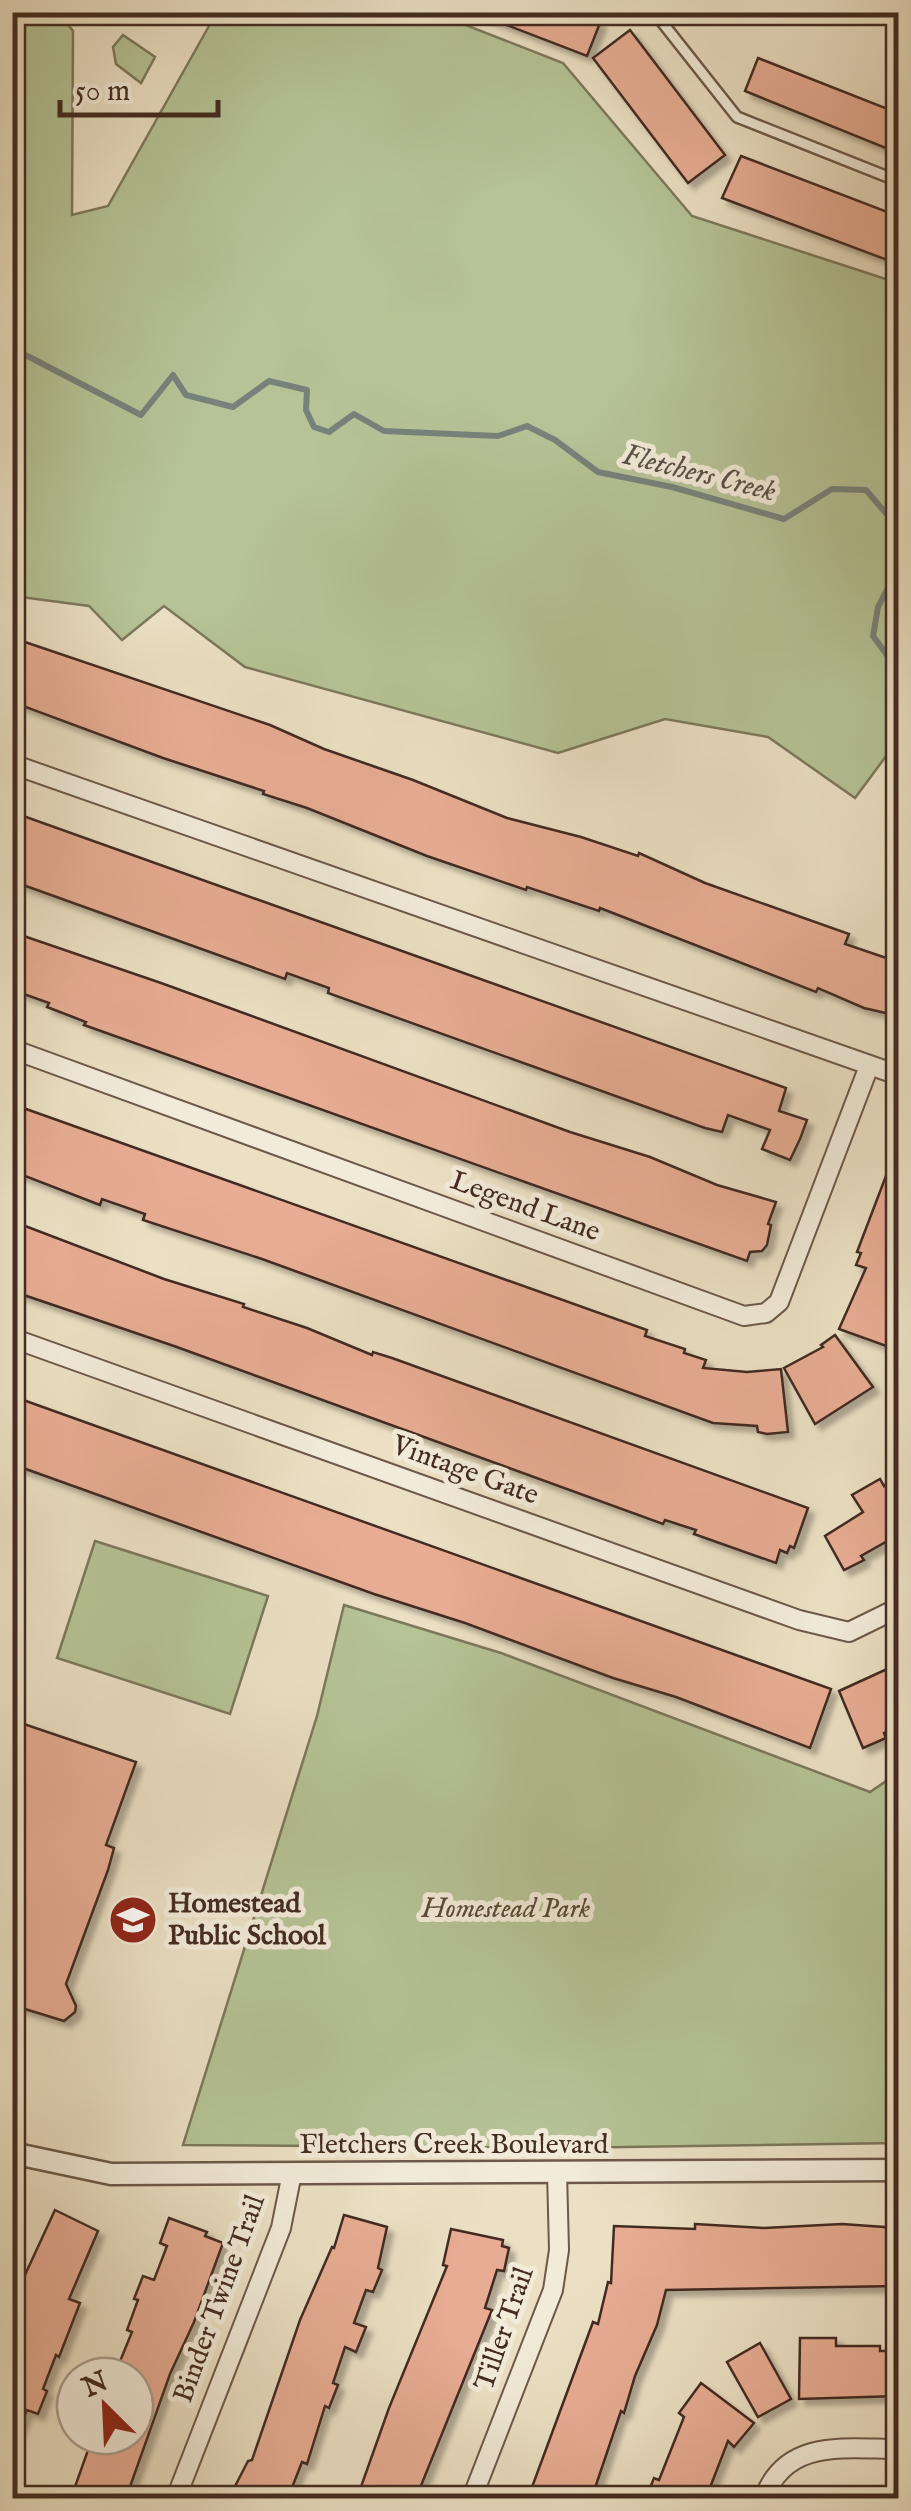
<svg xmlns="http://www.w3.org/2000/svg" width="911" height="2511" viewBox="0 0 911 2511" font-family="'IM FELL English',serif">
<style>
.green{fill:#b5c396;stroke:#7c785c;stroke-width:2.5}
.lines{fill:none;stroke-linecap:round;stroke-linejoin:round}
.stream{stroke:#77827c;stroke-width:6}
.building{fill:#e7ac93;stroke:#432c21;stroke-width:2.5;filter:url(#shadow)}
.service-casing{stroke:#6d594a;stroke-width:14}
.minor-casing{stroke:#6d594a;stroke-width:22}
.tertiary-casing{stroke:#6d594a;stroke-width:25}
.service{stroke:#f2ebd9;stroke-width:9}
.minor{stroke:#f2ebd9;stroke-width:18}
.tertiary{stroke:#f2ebd9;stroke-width:20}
.labels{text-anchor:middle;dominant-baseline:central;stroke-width:10;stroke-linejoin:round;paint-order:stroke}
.street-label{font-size:28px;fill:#432c21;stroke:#f2ebd9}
.poi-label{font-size:28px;font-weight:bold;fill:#432c21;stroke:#f2ebd9;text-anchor:start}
.park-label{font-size:28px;font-style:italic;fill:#5a4a38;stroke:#f2ebd9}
.water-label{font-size:30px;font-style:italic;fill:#585047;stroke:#f2ebd9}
</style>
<defs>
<filter id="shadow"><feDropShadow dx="6" dy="6" stdDeviation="2.5" flood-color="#0004"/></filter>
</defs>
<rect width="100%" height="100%" fill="#ebe0c4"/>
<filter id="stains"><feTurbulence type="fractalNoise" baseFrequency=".002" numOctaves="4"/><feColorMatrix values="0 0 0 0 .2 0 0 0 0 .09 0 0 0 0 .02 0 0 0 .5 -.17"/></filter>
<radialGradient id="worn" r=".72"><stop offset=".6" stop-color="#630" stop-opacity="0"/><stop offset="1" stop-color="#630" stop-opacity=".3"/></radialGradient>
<g class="green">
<polygon points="237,12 435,13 563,63 692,216 898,283 898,740 855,798 768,737 665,719 558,753 245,667 164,606 122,640 89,606 13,596 13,13 59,13 73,31 72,215 108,206 214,17"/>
<polygon points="123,35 155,57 141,83 116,64 113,47"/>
<polygon points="95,1541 268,1596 230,1714 57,1658"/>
<polygon points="344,1605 501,1653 870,1792 898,1773 898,2143 557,2148 183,2145 317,1716"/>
</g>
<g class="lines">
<g class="stream">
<polyline points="12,348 141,415 173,375 186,395 233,407 269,381 307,390 306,410 314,427 329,432 354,414 384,431 498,436 527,426 555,440 598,472 672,487 784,519 832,489 866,490 890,518 898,556"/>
<polyline points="898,569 878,607 873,636 898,670"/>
</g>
</g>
<g class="building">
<polygon points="583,12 600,23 587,56 478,14"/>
<polygon points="630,30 725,155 688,183 593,58"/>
<polygon points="758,58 898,113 898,153 745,91"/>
<polygon points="741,156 898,216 898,264 722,198"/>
<polygon points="19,640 270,725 324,749 413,780 507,818 581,837 638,856 639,853 705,883 849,934 845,944 898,962 898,1012 892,1010 890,1014 864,1008 818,988 816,992 600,908 599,911 527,887 526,890 427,856 307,808 263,794 264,791 163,758 12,702 12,658"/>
<polygon points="12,812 786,1088 779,1111 807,1120 800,1139 790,1160 762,1149 770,1130 728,1115 722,1132 705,1128 328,993 329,988 287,973 285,979 12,881"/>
<polygon points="12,932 161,983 570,1132 650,1157 717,1185 776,1202 768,1224 771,1225 767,1245 762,1251 750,1252 747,1261 84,1025 86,1022 47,1007 49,1003 18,992 20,984 12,983"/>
<polygon points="12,1104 647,1330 645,1336 685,1349 684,1353 706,1360 703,1368 747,1372 781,1369 788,1432 767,1434 758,1432 757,1426 713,1423 262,1259 143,1220 145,1214 102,1199 100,1205 12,1171"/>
<polygon points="897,1147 898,1320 889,1347 839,1329 866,1268 856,1265 861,1253 857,1252"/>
<polygon points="12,1221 164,1279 244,1304 243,1307 307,1328 372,1355 373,1352 392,1358 808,1508 794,1548 790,1546 787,1553 780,1550 776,1563 694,1534 696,1530 665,1520 663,1524 174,1346 12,1291"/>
<polygon points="835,1335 873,1387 815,1424 784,1368 823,1347 821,1345"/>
<polygon points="12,1396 831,1689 810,1748 676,1697 613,1678 465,1623 374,1594 12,1464"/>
<polygon points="898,1474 898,1535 861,1556 864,1560 844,1570 825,1536 863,1512 852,1495 880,1479 884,1486"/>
<polygon points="898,1664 898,1725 884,1733 886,1738 863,1748 839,1691"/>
<polygon points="12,1720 136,1762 106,1845 114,1848 108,1870 66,1984 76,2006 75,2012 64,2021 12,2005"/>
<polygon points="55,2210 98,2231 69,2299 80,2303 59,2357 56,2355 43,2389 47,2391 38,2414 27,2410 12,2444 12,2303"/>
<polygon points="344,2215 387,2227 378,2268 382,2270 373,2292 366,2290 354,2323 366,2327 356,2352 345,2347 333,2383 338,2385 329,2408 325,2406 307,2464 302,2462 288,2498 229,2498 248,2461 252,2460 300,2320 332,2247 334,2248"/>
<polygon points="169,2218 207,2232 205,2236 223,2243 194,2322 170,2374 126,2498 71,2498 93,2436 135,2436 135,2376 114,2376 132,2332 127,2330 138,2300 134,2299 143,2276 154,2280 167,2246 160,2243"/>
<polygon points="695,2224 764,2228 842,2224 898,2228 898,2286 666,2290 657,2325 635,2376 624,2413 621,2411 593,2494 588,2492 585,2498 528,2498 593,2322 598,2324 608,2282 611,2283 614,2226 695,2229"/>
<polygon points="451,2229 503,2240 502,2246 509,2248 504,2271 497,2270 485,2308 492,2310 416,2498 357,2498 389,2408 447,2266 443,2265"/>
<polygon points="800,2338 836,2338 836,2346 880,2346 880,2351 898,2351 898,2396 799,2399"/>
<polygon points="760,2343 791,2399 758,2417 727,2362"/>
<polygon points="701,2383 754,2423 734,2447 728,2441 706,2498 646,2498 654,2478 659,2480 684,2417 679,2413"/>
</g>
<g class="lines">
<g class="service-casing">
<polyline id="service" points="654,12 737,117 898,181"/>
</g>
<g class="minor-casing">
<g id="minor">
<polyline points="12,764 898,1075"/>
<polyline points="12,1049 744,1316 766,1313 779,1302 869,1066"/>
<polyline points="12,1338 799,1620 849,1632 898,1608"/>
<polyline points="176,2498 281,2228 292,2173"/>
<polyline points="472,2498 553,2290 559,2250 557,2172"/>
<path d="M764,2498C786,2438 846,2449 898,2449"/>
</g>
</g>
<g class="tertiary-casing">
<polyline id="tertiary" points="12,2153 111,2174 898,2170"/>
</g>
<use href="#service" class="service"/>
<use href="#minor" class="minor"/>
<use href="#tertiary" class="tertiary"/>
</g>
<defs>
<g id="school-disc" transform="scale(2.5)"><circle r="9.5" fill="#8f2418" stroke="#f2ebd9"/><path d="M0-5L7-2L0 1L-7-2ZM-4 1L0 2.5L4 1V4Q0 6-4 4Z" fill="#fff"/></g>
</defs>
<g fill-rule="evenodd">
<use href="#school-disc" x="133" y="1920"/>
</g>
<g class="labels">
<g class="street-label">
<text transform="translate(525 1207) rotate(20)">Legend Lane</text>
<text transform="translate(465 1471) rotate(20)">Vintage Gate</text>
<text x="454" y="2145">Fletchers Creek Boulevard</text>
<text transform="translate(220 2299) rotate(-70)">Binder Twine Trail</text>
<text transform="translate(505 2329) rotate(-71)">Tiller Trail</text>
</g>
<g class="poi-label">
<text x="168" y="1904">Homestead<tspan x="168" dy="32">Public School</tspan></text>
</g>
<g class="park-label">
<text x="506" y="1909">Homestead Park</text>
</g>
<g class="water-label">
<text transform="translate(699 474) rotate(14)">Fletchers Creek</text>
</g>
</g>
<rect width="911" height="2511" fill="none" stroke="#ebe0c4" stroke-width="50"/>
<rect x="15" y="15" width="881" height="2481" fill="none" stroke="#432c21" stroke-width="5"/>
<rect x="25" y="25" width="861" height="2461" fill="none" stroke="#432c21" stroke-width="2.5"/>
<g transform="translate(105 2406) rotate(336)"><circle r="48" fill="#f2ebd9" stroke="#ac9f8f" stroke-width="2.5"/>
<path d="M0-8L18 38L0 25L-18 38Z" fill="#8f2418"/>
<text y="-15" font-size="28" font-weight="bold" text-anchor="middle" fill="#432c21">N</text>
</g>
<path d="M60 100v15h158v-15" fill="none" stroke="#432c21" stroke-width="5"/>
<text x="75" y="100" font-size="30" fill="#432c21" stroke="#f2ebd9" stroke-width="8" paint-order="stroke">50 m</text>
<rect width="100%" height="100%" filter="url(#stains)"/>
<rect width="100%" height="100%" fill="url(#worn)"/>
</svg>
